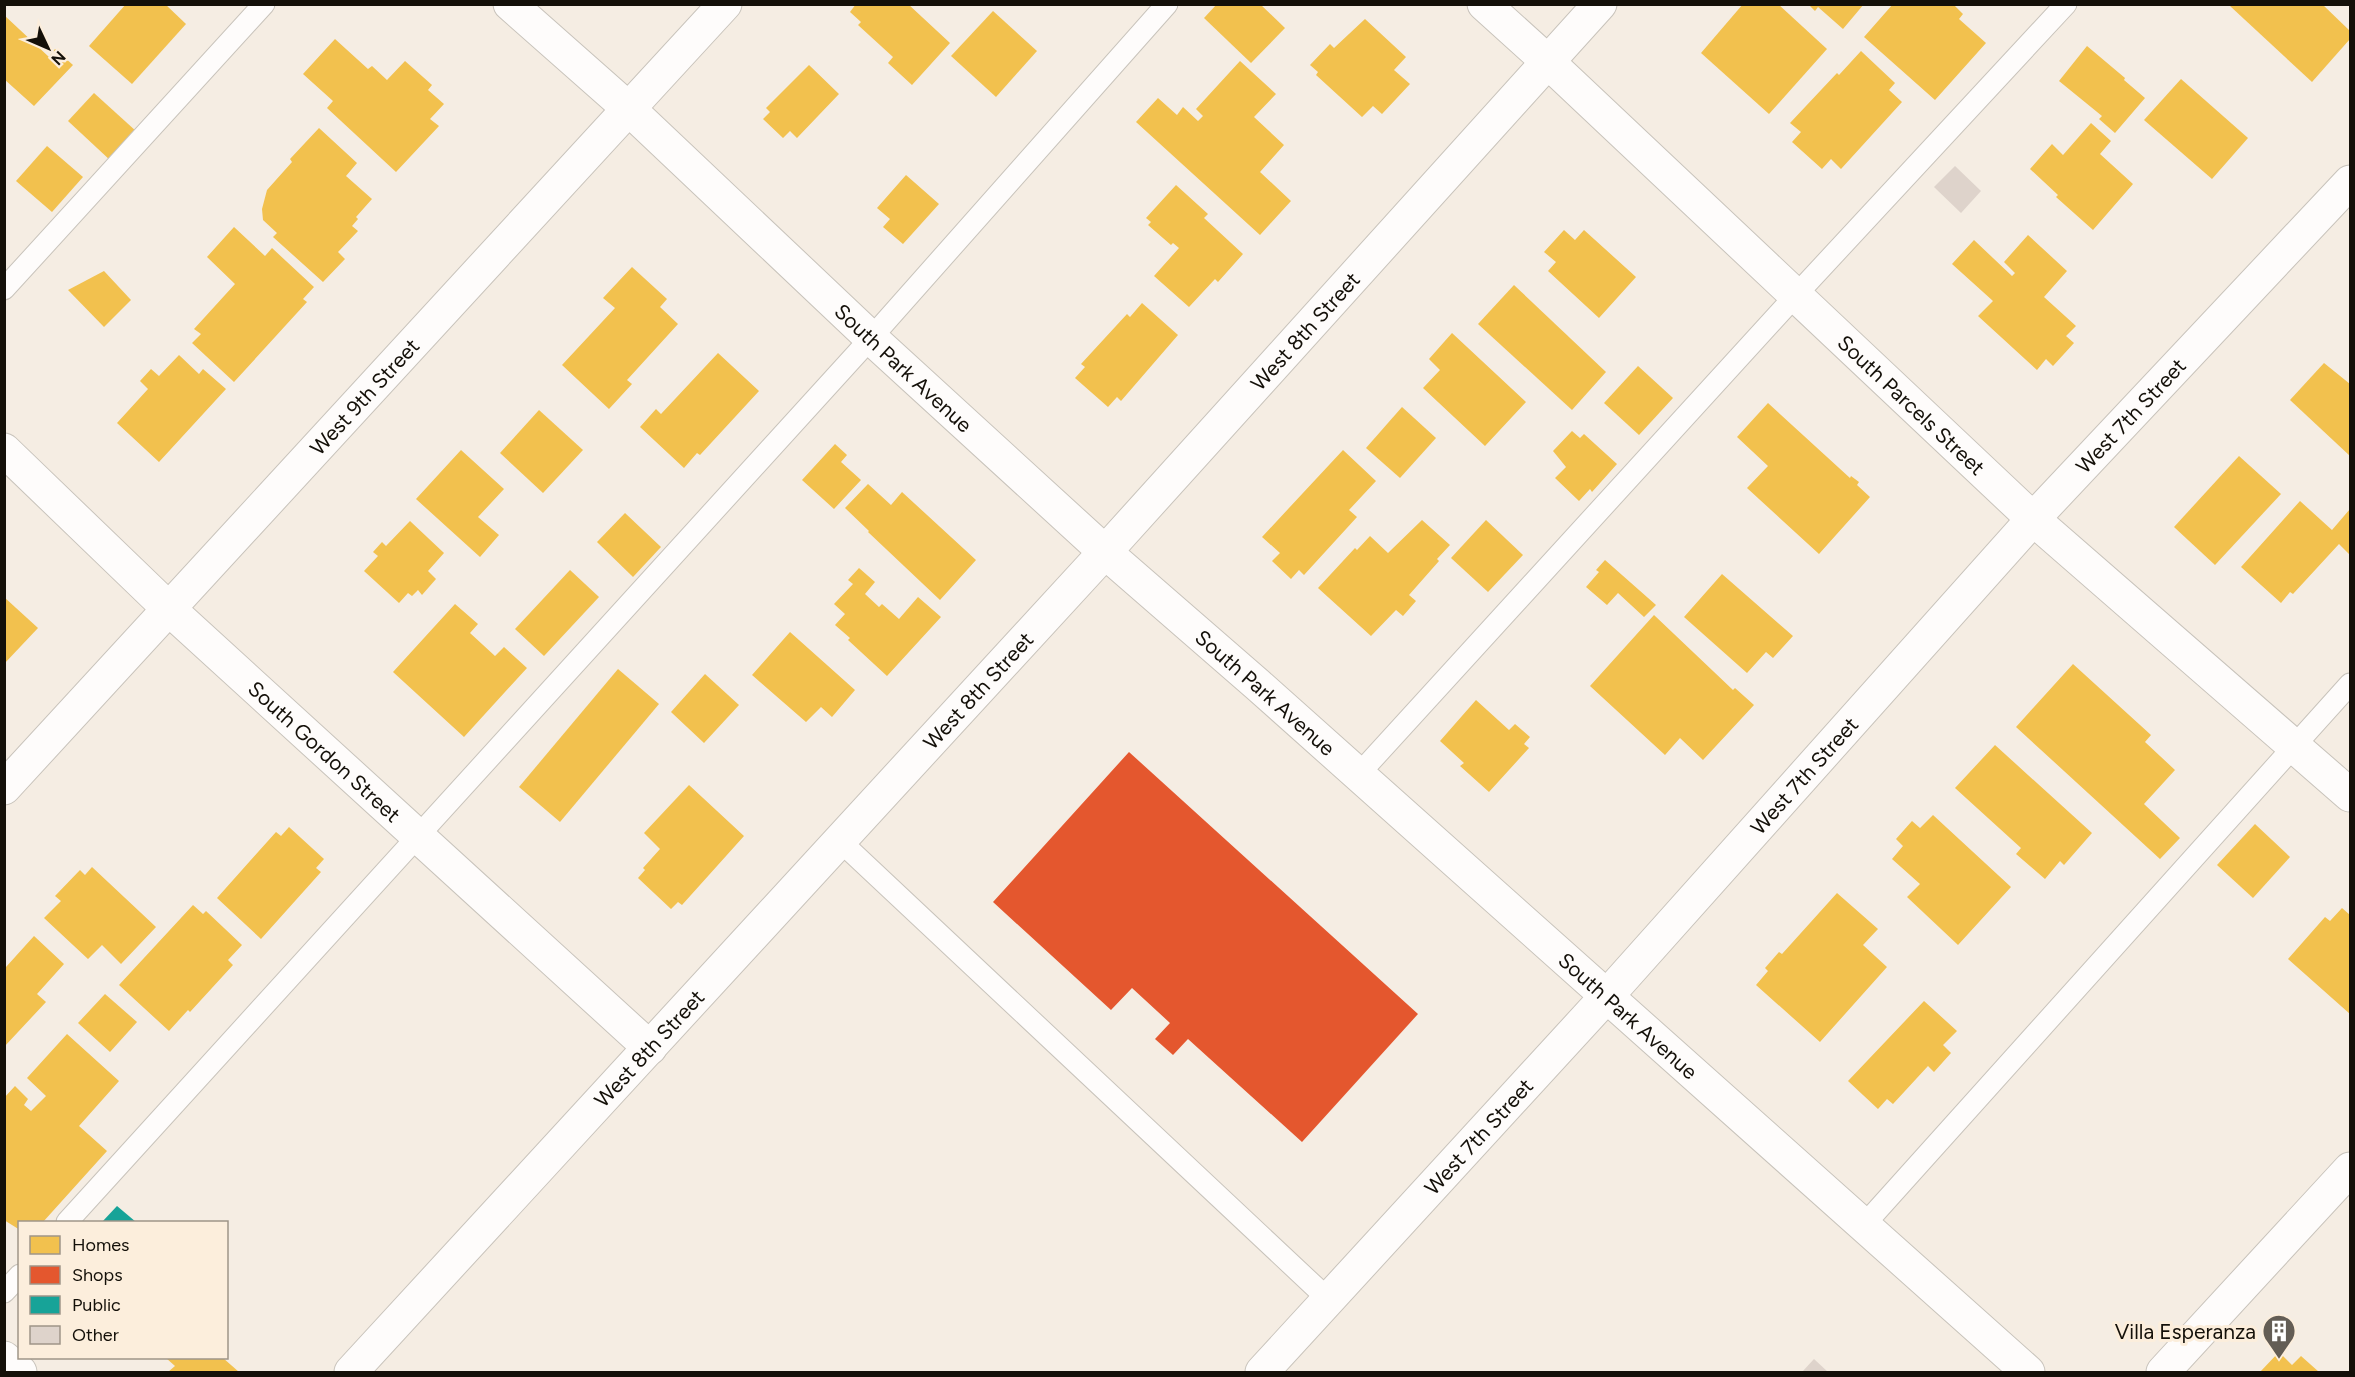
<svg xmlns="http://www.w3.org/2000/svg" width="2355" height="1377" viewBox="0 0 2355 1377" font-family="Figtree,sans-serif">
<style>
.homes{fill:#f2c14e}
.shops{fill:#e4572e}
.public{fill:#17a398}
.building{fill:#ded3cb}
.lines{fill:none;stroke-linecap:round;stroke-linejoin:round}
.service-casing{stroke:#c8c3bb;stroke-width:23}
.minor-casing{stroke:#c8c3bb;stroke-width:35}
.tertiary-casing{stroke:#c8c3bb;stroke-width:35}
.service{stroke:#fefcfb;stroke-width:21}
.minor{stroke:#fefcfb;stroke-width:33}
.tertiary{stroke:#fefcfb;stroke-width:33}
.labels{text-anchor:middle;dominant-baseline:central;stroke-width:6;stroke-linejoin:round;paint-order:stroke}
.street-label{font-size:21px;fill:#141009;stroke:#fceedc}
.poi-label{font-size:21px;fill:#141009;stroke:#fceedc;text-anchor:end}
</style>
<rect width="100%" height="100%" fill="#f5ede3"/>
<g class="homes">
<polygon points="126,4 165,4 186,24 132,84 89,46"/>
<polygon points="856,4 908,4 950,43 912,85 888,63 893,57 858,25 861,22 850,12"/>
<polygon points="1217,4 1260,4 1285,28 1251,63 1204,18"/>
<polygon points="1743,4 1778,4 1827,49 1769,114 1701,53"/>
<polygon points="1808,4 1864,4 1843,29 1818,7 1815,11"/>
<polygon points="1893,4 1953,4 1963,14 1959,19 1986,43 1935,100 1864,37"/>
<polygon points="2231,4 2322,4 2350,31 2350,39 2312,82 2230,6"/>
<polygon points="993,11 1037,51 996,97 951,56"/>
<polygon points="4,15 49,57 55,49 73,65 34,106 4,79"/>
<polygon points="1365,19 1406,57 1394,70 1410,84 1382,114 1373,106 1362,117 1316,75 1318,72 1310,65 1330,44 1334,48"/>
<polygon points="335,39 368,69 372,66 387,80 405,61 432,85 428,90 444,104 430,119 439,126 396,172 327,108 333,101 303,74"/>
<polygon points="2087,46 2125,78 2124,80 2145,98 2115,133 2099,119 2102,116 2059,81"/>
<polygon points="1861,51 1895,83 1889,90 1902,102 1841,169 1831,159 1822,169 1792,142 1801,132 1790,123 1837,73 1839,75"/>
<polygon points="1240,61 1276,94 1254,117 1284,145 1260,172 1291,201 1260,235 1136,122 1158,98 1177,115 1183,107 1198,121 1203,116 1196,109"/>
<polygon points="809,65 839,94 797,138 790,131 783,138 763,119 770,112 766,108"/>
<polygon points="2181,79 2248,138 2212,179 2144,120"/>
<polygon points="94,93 137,132 111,161 68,121"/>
<polygon points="2091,123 2111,141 2100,154 2133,184 2093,230 2056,197 2058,195 2030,169 2052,144 2063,155"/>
<polygon points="319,128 357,163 346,176 372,199 356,217 358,219 352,226 358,231 338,252 345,259 323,282 273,237 277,233 263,220 262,209 267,190 292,162 290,159"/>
<polygon points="47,146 83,177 52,212 16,181"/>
<polygon points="906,175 939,204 903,244 883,227 890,219 877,208"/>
<polygon points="1176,185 1208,214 1204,218 1243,254 1218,282 1215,279 1189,307 1154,276 1179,248 1173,243 1171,245 1148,225 1151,222 1146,218"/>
<polygon points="234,227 265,256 272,248 314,287 303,299 307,302 234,382 192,343 201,334 194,329 235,284 207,257"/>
<polygon points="1564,230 1575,240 1584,230 1636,277 1599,318 1548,271 1556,262 1544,252"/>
<polygon points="2028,235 2067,271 2044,297 2076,326 2066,336 2074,343 2053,366 2046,359 2037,370 1978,316 1993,301 1952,264 1974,240 2012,276 2015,273 2004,262"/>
<polygon points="632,267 667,299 660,307 678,324 627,380 632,384 609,409 562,365 615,308 603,298"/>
<polygon points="104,271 131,300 104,327 68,290"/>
<polygon points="1514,285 1606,372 1572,410 1478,324"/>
<polygon points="1142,303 1178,335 1121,401 1117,397 1108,407 1075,378 1085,367 1081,364 1127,314 1130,317"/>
<polygon points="1452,333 1526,402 1485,446 1423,388 1440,370 1429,359"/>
<polygon points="718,353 759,391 700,455 697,453 684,468 640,427 656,409 661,414"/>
<polygon points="179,355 199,374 203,369 226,389 159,462 117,423 148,389 140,381 151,369 159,376"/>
<polygon points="2324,363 2350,384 2350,456 2290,400"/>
<polygon points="1638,366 1673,398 1639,435 1604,403"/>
<polygon points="1768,403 1850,478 1851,476 1859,482 1857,485 1870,497 1819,554 1747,488 1768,466 1737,437"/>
<polygon points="1402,407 1436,438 1400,478 1366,448"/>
<polygon points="539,410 583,450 543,493 500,453"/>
<polygon points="1572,431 1580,438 1584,434 1617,464 1592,492 1590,489 1579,501 1555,478 1566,467 1553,451"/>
<polygon points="835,444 847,455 841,462 861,480 834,509 802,480"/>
<polygon points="461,450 504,489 478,517 499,535 480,557 416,499"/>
<polygon points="1343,450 1376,481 1349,510 1357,517 1304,575 1299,570 1291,579 1272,561 1280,553 1262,537"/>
<polygon points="2239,456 2281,494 2215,565 2174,527"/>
<polygon points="868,484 891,505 902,492 976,560 940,600 868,532 869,531 845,508"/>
<polygon points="2300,501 2332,530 2350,509 2350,555 2339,544 2293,594 2290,592 2281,603 2241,567"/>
<polygon points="625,513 661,547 633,577 597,542"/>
<polygon points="1422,520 1450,545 1437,559 1439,561 1409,595 1416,601 1403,616 1396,610 1371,636 1318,588 1355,548 1357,550 1370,536 1388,553"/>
<polygon points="1486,520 1523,555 1488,592 1451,558"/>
<polygon points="410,521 444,553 428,571 436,579 422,595 418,590 412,596 408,593 399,603 364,571 378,556 373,552 382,542 386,546"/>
<polygon points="1605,560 1656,605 1644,617 1618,593 1607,605 1586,587 1599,572 1596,570"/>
<polygon points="859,568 875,582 865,594 879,607 882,604 899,619 918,597 941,617 887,676 848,640 850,638 835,625 845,614 834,604 853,584 848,580"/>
<polygon points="570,570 599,597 544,656 515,629"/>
<polygon points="1722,574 1793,636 1773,658 1766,652 1747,673 1684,617"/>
<polygon points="4,597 38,628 4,664"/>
<polygon points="455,604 478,624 470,633 495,656 504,647 527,668 464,737 393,672"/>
<polygon points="1654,615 1733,690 1735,688 1754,705 1703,760 1680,738 1665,755 1590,686"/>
<polygon points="790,632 855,690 832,717 821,707 806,722 752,675"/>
<polygon points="2073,664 2151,735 2145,742 2175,770 2144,804 2180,838 2160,859 2016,727"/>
<polygon points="618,669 659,704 560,822 519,787"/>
<polygon points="705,674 739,705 704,743 671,712"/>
<polygon points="1476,700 1509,730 1515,724 1530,737 1524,744 1529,748 1489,792 1460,766 1464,763 1440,741"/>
<polygon points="1995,745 2092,833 2064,865 2060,861 2045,879 2016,854 2021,848 1955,788"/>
<polygon points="689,785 744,836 682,905 678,902 671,909 638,878 645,870 643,868 660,849 644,833"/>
<polygon points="1933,815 2011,887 1958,945 1907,897 1920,884 1892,859 1903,846 1896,839 1912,821 1920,828"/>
<polygon points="2255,824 2290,857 2253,898 2217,865"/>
<polygon points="289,827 324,859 316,868 321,872 261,939 217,898 276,832 281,836"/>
<polygon points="92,867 156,927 121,964 102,945 88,959 44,918 61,901 55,896 80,870 85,875"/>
<polygon points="1837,893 1878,929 1863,945 1887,967 1820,1042 1756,985 1768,971 1765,968 1779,952 1782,954"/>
<polygon points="193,905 203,914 206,911 242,945 228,960 233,965 190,1012 188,1010 169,1031 119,985"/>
<polygon points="2342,908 2350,915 2350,1014 2288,959 2325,917 2330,921"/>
<polygon points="34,936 64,964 37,994 46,1002 4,1047 4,965 6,967"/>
<polygon points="105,994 137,1022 110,1052 78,1023"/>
<polygon points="1924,1001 1957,1031 1943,1045 1951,1053 1934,1072 1928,1066 1893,1104 1887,1099 1878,1109 1848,1081"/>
<polygon points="67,1034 119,1081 79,1126 107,1151 43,1222 20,1222 20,1230 4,1220 4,1098 15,1086 28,1099 24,1105 31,1111 46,1096 27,1078"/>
<polygon points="2279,1352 2292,1365 2301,1356 2319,1372 2260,1372"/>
<polygon points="166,1358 223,1358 239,1372 168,1372 175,1366"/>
</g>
<polygon class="shops" points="1129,752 1418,1014 1302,1142 1188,1039 1173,1055 1155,1039 1170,1023 1132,988 1111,1010 993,902"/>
<polygon class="public" points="117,1206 136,1222 102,1222"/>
<g class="building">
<polygon points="1955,166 1981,191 1961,213 1934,187"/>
<polygon points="1814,1359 1828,1372 1802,1372"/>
</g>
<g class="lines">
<g class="service-casing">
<g id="service">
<polyline points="4,289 264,4"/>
<polyline points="1358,775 1796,295 2066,4"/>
<polyline points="840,841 1328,1299"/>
<polyline points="67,1222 871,338 1167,4"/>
<polyline points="1864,1225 2350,684"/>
<polyline points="4,1292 20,1275"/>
</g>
</g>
<g class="minor-casing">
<g id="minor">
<path id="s1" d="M1484,4L1547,61L2033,519L2350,795"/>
<path id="s2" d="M4,450L169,609L650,1048"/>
<polyline points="4,1358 20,1372"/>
<path id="s3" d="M351,1372L1105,552L1600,4"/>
<path id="s4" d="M1262,1372L1606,997L2033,519L2350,182"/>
<polyline points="2163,1372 2350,1169"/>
</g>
</g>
<g class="tertiary-casing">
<g id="tertiary">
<path id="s5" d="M510,4L630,110L871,338L1105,552L1258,685L2028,1372"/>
<path id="s6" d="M4,788L725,4"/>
</g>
</g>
<use href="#service" class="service"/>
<use href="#minor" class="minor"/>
<use href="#tertiary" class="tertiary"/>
</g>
<defs>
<g id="building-pin" transform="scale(1.725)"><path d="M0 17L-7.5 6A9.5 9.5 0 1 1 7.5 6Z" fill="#635d55" stroke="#fceedc"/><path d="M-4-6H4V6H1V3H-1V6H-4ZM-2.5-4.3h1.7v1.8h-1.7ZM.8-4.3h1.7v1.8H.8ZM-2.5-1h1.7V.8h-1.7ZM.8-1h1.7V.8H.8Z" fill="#fff"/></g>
</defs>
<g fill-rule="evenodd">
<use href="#building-pin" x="2279" y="1331"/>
</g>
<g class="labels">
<g class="street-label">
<text stroke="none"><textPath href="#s3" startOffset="1412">West 8th Street</textPath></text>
<text stroke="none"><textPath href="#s5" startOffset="536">South Park Avenue</textPath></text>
<text stroke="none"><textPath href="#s6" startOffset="532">West 9th Street</textPath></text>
<text stroke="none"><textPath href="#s1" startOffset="586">South Parcels Street</textPath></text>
<text stroke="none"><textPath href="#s4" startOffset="1292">West 7th Street</textPath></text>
<text stroke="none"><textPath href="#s3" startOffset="926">West 8th Street</textPath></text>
<text stroke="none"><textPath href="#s5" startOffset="1022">South Park Avenue</textPath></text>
<text stroke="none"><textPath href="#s2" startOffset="440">South Gordon Street</textPath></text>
<text stroke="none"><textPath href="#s4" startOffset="806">West 7th Street</textPath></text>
<text stroke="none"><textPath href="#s5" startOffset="1508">South Park Avenue</textPath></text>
<text stroke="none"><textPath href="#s3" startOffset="440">West 8th Street</textPath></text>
<text stroke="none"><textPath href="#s4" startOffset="320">West 7th Street</textPath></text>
</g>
<g class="poi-label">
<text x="2256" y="1331">Villa Esperanza</text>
</g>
</g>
<rect width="2355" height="1377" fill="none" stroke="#141009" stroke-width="12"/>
<rect x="18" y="1221" width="210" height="138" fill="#fceedc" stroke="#9f9588" stroke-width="1.5"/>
<rect x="30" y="1236" width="30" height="18" fill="#f2c14e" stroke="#9f9588" stroke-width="1.5"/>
<text x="72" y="1251" font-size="18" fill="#141009">Homes</text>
<rect x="30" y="1266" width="30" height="18" fill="#e4572e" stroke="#9f9588" stroke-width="1.5"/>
<text x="72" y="1281" font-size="18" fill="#141009">Shops</text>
<rect x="30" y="1296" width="30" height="18" fill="#17a398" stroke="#9f9588" stroke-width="1.5"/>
<text x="72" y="1311" font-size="18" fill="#141009">Public</text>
<rect x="30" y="1326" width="30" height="18" fill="#ded3cb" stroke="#9f9588" stroke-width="1.5"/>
<text x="72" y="1341" font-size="18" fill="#141009">Other</text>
<g transform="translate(48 48) rotate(134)" stroke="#fceedc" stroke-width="4.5" paint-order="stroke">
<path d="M0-4.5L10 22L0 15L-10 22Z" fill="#141009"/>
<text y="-9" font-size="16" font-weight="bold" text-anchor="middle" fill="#141009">N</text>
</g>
</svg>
